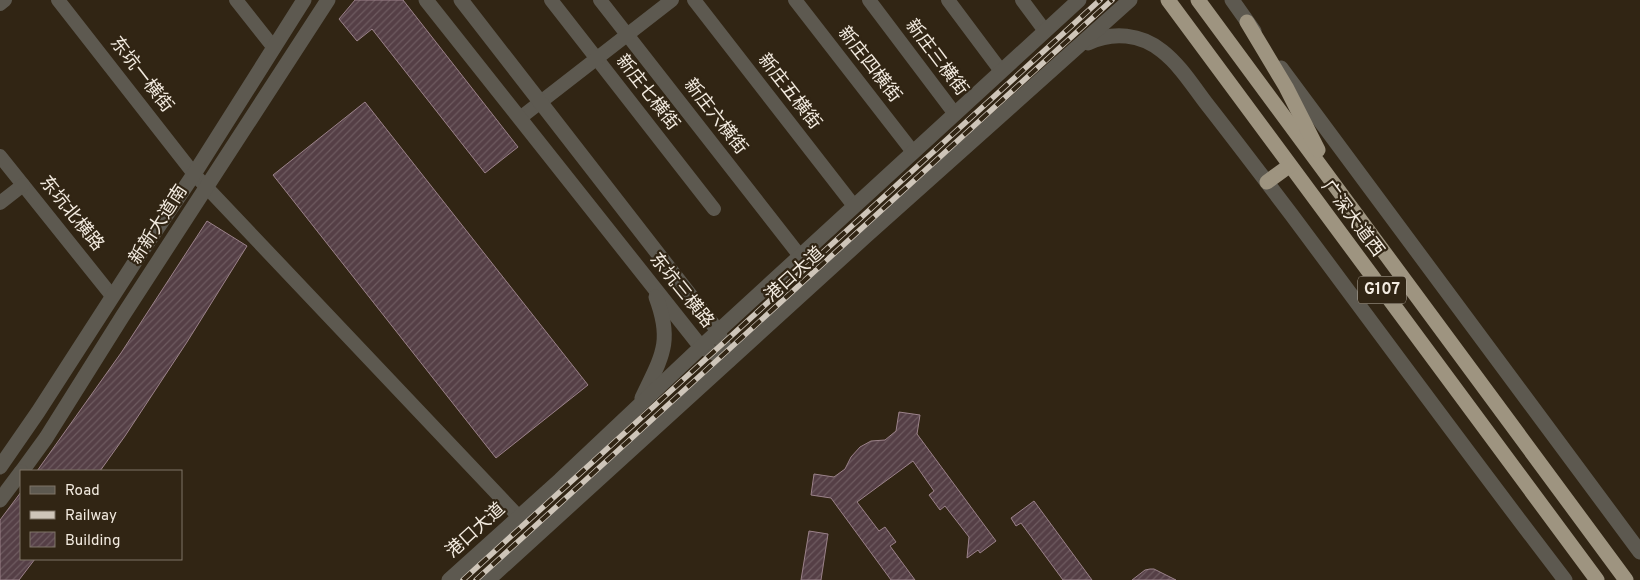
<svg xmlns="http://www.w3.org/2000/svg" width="1640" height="580" viewBox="0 0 1640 580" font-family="Overpass,'Noto Sans SC',sans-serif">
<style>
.building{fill:url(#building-hatch);stroke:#9b828a}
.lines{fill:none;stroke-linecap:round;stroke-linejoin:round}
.minor{stroke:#5d5950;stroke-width:14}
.tertiary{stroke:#5d5950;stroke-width:15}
.trunk{stroke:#9e9480;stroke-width:15}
.rail-casing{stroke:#cec5b9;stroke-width:5.5}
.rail{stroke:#312514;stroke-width:4;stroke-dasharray:11;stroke-linecap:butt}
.labels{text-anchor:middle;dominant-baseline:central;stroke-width:4.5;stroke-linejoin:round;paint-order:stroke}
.shield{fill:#312514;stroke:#b9b0a3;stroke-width:1}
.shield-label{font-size:16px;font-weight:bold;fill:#f3ebe0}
.street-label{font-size:18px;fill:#f3ebe0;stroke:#312514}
</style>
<defs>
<pattern id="building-hatch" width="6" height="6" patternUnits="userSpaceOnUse" patternTransform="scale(1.25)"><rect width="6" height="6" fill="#553f46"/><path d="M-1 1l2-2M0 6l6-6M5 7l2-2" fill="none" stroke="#6e5b60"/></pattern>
</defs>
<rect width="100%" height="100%" fill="#312514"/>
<g class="building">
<polygon points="355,0 403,0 518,147 485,173 372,29 357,41 339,19"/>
<polygon points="365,102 588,385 496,458 273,175"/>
<polygon points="207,221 247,246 187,342 125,436 100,471 37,471 121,353"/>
<polygon points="899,412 920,415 917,434 996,541 980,553 978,550 967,558 969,537 945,506 940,510 929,495 934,491 913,461 857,502 879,531 885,527 896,542 890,546 915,580 891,580 831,498 811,495 814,474 834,477 845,469 851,457 860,447 871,441 885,440 896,431"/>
<polygon points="21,492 21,559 35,559 19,580 0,580 0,520"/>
<polygon points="1034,501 1092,580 1063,580 1021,523 1016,526 1011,518"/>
<polygon points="809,531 828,534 821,580 801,580"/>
<polygon points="1150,569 1154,569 1176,580 1132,580 1145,570"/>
</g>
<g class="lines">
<g class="minor">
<polyline points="58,0 194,174 519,517"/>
<polyline points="236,0 274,48"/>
<polyline points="551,0 714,209"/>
<polyline points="600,0 800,256"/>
<polyline points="694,0 854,206"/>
<polyline points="795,0 913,152"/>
<polyline points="869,0 955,114"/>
<polyline points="948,0 1001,71"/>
<polyline points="1022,0 1045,31"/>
<polyline points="0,4 5,0"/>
<polyline points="520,118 672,0"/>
<polyline points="0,156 112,296"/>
<polyline points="0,203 23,185"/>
</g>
<g class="tertiary">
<polyline points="426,0 701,347 729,360"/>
<polyline points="461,0 718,331 729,360"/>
<polyline points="1232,0 1254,31"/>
<path d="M1088,43C1113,31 1141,34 1162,51C1180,65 1193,86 1206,103C1235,140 1263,177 1291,214C1382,336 1472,459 1565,580"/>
<polyline points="1281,68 1640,552"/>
<path d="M642,398C662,356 673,342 656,297"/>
<polyline points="0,467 38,412 142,251 194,174 304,0"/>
<polyline points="22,471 46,438 122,317 328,0"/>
<polyline points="0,500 21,472"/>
<polyline points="449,580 560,480 701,347 1079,0"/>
<polyline points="488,580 866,236 1130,0"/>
</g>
<g class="trunk">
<polyline points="1168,0 1597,580"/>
<polyline points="1198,0 1626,580"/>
<polyline points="1247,22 1286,87 1318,150"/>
<polyline points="1267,182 1289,166"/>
</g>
<g class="rail-casing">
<g id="rail">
<polyline points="463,580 1100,0"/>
<polyline points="476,580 1112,0"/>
</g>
</g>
<use href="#rail" class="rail"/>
</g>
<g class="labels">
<rect class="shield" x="1358" y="276.5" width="48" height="27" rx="4"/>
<g class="shield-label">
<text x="1382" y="290">G107</text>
</g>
<g class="street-label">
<text transform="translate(936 58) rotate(53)">新庄三横街</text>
<text transform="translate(869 65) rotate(52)">新庄四横街</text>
<text transform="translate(141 75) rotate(52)">东坑一横街</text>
<text transform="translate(789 92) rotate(52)">新庄五横街</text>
<text transform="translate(647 93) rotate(52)">新庄七横街</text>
<text transform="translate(715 117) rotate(52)">新庄六横街</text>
<text transform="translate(71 214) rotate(51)">东坑北横路</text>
<text transform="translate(1352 219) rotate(53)">广深大道西</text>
<text transform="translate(159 225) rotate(-57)">新新大道南</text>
<text transform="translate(795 275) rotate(-42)">港口大道</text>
<text transform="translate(681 291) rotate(51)">东坑三横路</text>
<text transform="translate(476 531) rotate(-42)">港口大道</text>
</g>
</g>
<rect x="20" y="470" width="162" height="90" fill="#312514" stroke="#7f7466"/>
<rect x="30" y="486" width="25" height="8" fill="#5d5950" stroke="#7f7466"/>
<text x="65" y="495" font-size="15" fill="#f3ebe0">Road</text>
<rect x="30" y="511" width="25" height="8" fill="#cec5b9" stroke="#7f7466"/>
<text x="65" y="520" font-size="15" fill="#f3ebe0">Railway</text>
<rect x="30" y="532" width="25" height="15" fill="url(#building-hatch)" stroke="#7f7466"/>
<text x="65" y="545" font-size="15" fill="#f3ebe0">Building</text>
</svg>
